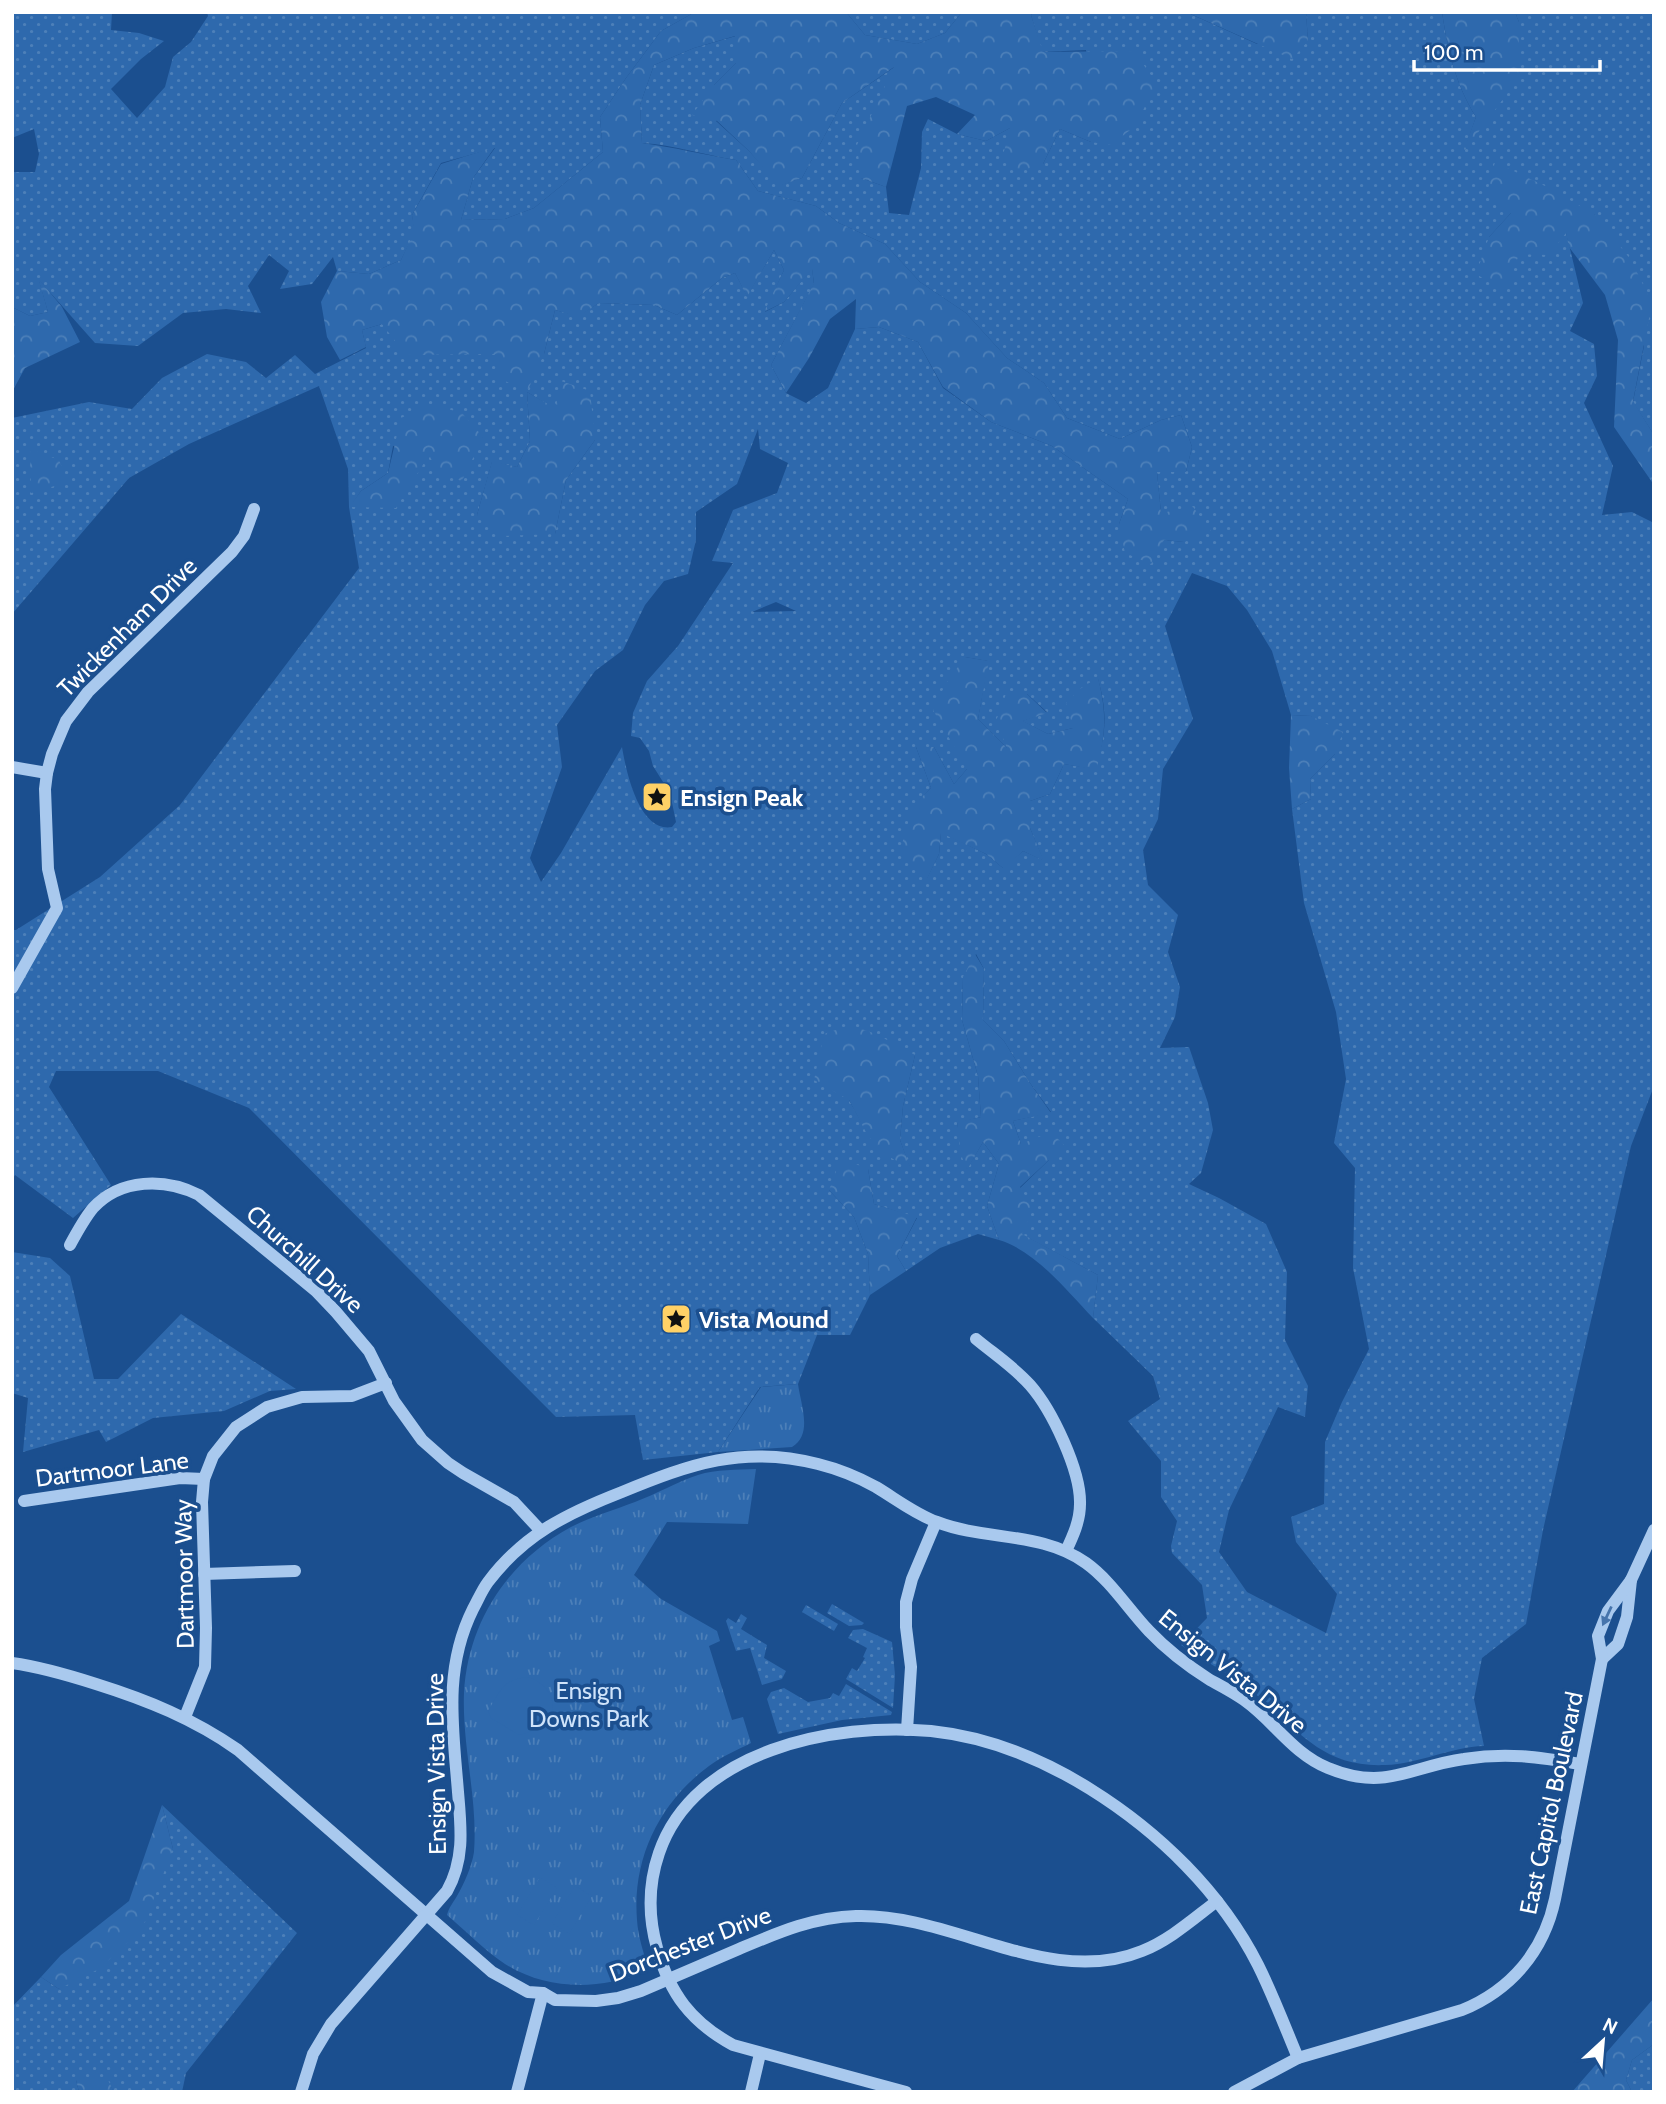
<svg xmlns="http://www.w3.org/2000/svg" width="1666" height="2104" viewBox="0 0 1666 2104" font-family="Cabin,sans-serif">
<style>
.grass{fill:url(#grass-dots);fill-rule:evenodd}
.forest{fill:url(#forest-crowns)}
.park{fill:url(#park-tufts)}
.pitch{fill:#2e69ad}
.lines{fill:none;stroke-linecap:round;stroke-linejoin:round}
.minor{stroke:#a9c9ee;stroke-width:12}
.oneway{fill:#4674ac}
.labels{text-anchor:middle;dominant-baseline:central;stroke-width:7;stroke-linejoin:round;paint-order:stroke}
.street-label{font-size:24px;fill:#fff;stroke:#1b4f8f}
.poi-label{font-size:24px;font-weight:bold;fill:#fff;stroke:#1b4f8f;text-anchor:start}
.park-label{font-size:24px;fill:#cfe3fa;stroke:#1b4f8f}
</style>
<defs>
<pattern id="grass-dots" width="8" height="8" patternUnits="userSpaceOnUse" patternTransform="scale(1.75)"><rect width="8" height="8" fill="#2e69ad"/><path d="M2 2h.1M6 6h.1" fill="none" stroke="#4d80b9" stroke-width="1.8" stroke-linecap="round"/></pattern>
<pattern id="forest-crowns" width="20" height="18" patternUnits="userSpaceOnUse" patternTransform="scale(1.75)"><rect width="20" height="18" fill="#2e69ad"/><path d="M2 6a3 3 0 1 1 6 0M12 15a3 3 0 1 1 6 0" fill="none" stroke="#4d80b9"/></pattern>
<pattern id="park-tufts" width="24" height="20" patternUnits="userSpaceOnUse" patternTransform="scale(1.75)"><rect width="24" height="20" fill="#2e69ad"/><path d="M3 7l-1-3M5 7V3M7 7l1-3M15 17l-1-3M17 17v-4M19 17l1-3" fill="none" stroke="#4d80b9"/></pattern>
</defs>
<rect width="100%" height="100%" fill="#1b4f8f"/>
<g class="grass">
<polygon points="12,12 112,12 111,30 139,33 164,41 141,59 111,89 137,118 165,87 173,57 191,42 208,16 207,12 548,12 550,14 552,12 695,12 661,31 626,78 600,117 603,152 534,208 505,219 461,220 473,178 495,148 441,163 412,215 415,232 401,260 369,274 337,271 333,257 312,284 280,289 289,271 269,255 248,286 261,313 226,309 183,313 138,346 95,343 39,280 48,312 30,316 12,307 12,172 35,172 39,154 34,129 12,138"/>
<polygon points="846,12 962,12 945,33 917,44 865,35"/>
<path d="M1033,12H1186L1257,44L1308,41L1306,12H1442C1448,51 1455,83 1476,117L1464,151L1519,22L1515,12H1654V435L1633,402L1644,346L1594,214L1511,213L1489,237L1519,253L1566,232L1583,303L1570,331L1594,344L1597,376L1584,403L1613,466L1602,515L1632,512L1654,523V1086L1631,1146L1543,1530L1526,1624L1482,1658L1474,1699L1484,1746C1450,1747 1419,1764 1385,1765C1316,1768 1293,1721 1245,1686C1225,1671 1202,1660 1181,1645L1207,1618L1202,1585L1172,1553L1171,1546L1177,1521L1161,1497V1461L1128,1421L1160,1399L1153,1376L1093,1318L1098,1275L1021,1234L1020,1188L1049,1160L1021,1144L1013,1121L1051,1112L1030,1083L1004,1041L983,1020L984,969L976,954L963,978L962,1020L978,1076L981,1117L957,1123L967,1169L983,1142L999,1164L987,1206L999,1240L978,1234L940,1248L906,1271L897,1256L917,1218L874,1204L868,1169L829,1190L854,1217L868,1254L870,1295L850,1335H817L798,1384L760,1387L718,1452L643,1460L635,1415L556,1417L249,1108L158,1071H56L49,1087L111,1185L73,1218L15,1175L12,1180V930H16L100,877L180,805L359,568L349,507L348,469L319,386L189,444L129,478L12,614V418L89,402L132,409L162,378L207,354L246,362L266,378L295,355L315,374L366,348L362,330L382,324L497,354H544L555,310L578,316L599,303L654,305L677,315L722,278L735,273L747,296L774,250L784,270L765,312L784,302L812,268L814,284L771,365L786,393L806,403L828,388L855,329L879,327L918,342L943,388L991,422L1052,446L1128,499L1119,524L1164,540L1184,542L1161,513L1157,472H1186L1192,447L1181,415L1161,420L1120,439L1067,418L1044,383L1007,358L966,313L920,282L885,244L839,223L816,206L758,191L736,160C705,155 674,145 642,143L640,105L654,65L694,48L736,36V63L714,85L716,121L749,151L780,185L802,178L842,103L896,66L861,178L886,187L889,213L909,215L921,168L922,132L928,119L957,134L986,141L1010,128L1043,164L1060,129L1091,142L1086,50L1042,52L1031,15ZM527,392L555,409L595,440L566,480L555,534L477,515L492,462L517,467L530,441ZM758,429L760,449L788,463L777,493L733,510L712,561L733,563L678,646L647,681L633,713L631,736L640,738L649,751L653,766L670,793L676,822L672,827C639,833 626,771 622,747L561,853L541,882L530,858L562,767L557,725L595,671L623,650L645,605L664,581L688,574L696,540V512L737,484ZM483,437L429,454L350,507L361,491L388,473L393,446ZM1192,573L1227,586L1247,610L1272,651L1291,715L1311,716L1335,754L1310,779L1311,799L1292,809L1304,903L1336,1012L1346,1079L1334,1143L1355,1168L1353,1268L1369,1349L1342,1402L1325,1442L1324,1504L1291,1517L1296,1542L1337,1594L1326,1633L1247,1592L1219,1552L1229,1510L1278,1407L1305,1417L1308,1386L1285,1340L1287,1272L1266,1224L1219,1198L1189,1184L1201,1173L1213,1130L1208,1103L1189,1047L1160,1048L1175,1017L1180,987L1168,952L1178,915L1148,885L1143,850L1158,819L1163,769L1193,719L1165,626ZM776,602L796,611L751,612H752ZM965,657L988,661L978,719L1009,750L1027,694L1047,712L1022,721L1048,734L1073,728L1098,679C1108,714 1106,735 1095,769L1064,764L1050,794L1030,801V828L1043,860L1023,851L1003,868L986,854L941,832L939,854L927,878L913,807L931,788L916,747H934L954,784L967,769ZM915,1055L903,1106L900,1140L910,1168L869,1136L849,1100Z"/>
<polygon points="12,1252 50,1258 70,1276 94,1379 118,1379 181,1314 296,1389 270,1391 224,1411 153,1418 106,1442 99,1430 23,1452 28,1398 12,1393"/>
<polygon points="832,1604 864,1623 862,1625 849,1626 827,1613"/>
<polygon points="806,1605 838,1624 834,1631 802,1612"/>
<polygon points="741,1614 747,1618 741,1629 767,1645 764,1658 786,1671 782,1679 762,1685 750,1648 736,1651 726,1621 728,1618 736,1623"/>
<polygon points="863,1629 892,1642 895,1675 893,1708 846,1679 852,1668 857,1671 865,1658 863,1657 867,1648 848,1638 853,1630"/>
<polygon points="846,1684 892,1712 891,1715 842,1720 778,1734 767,1699 771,1692 784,1688 808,1702 830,1698 833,1693 839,1696"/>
<polygon points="162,1805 297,1933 186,2073 182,2092 114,2092 107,2080 76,2080 79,2092 12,2092 12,2007 41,1977 59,1989 173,1849"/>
<polygon points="1654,2044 1654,2092 1632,2092 1626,2080 1632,2060"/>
</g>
<g class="forest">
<path d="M695,12H846L865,35L917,44L945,33L962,12H1033L1031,15L1043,52L1134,51L1157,84L1134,127L1111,145L1091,142L1060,129L1043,164L1015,173L1003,155L1010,128L986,141L957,134L975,115L936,97L907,106L886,187L861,178L857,145L894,67L842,103L802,178L779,186L749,151L717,121L692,115L714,85L736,63L735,36L694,48L654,65L640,105L642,143C673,147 705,155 736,160L758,191L816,206L839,223L885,244L920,282L966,313L1007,358L1044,383L1067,418L1120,439L1161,420L1181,415L1192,447L1186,472H1157L1161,513L1193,507L1211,531L1184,542L1164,540L1151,564L1125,553L1119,524L1128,499L1052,446L991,422L943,387L918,342L879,327L855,329L856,299L830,319L809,358L786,393L771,365L814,283L812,269L784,302L764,312L784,270L774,250L747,297L735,273L722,278L677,315L654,305L599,303L578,317L555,310L544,354L527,392L555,408L561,381L590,391L595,440L566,480L555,534L503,536L477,515L492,461L517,467L530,441L527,392L497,377L496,354L406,355L382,324L362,330L366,347L340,360L327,337L321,302L337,271L369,274L401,260L414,232L412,215L441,164L495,147L473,178L461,220L505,219L534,208L603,152L600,117L626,78L661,31Z"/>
<polygon points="1186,12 1306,12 1308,41 1292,59"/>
<path d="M1442,12H1515L1519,22L1518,79L1462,154L1476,117C1455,83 1448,51 1442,12Z"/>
<polygon points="1495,162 1545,186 1594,214 1631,260 1652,303 1633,401 1654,435 1654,485 1614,427 1618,340 1605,295 1569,247 1566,233 1549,255 1519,254 1506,292 1476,274 1489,237 1511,213 1488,189"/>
<polygon points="38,278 62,307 80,342 25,368 12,392 12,307 30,316 48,312"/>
<polygon points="430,404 462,413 483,437 462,481 439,474 429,455 396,508 349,507 361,491 388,473 401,418"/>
<polygon points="30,449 59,460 68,482 31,493"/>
<path d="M965,657L989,661L978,719L1007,748L996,721L1006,694H1027L1047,713L1023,721L1048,734L1073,728L1066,703L1082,687L1098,678C1107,712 1106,736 1096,770L1064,764L1050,794L1030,801V828L1044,861L1023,851L1004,869L986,854L941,833L939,854L927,879L899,854L913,806L931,788L916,747H934L954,784L967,769L933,710L945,685Z"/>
<polygon points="1291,715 1311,716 1343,732 1335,754 1310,779 1311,799 1292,809 1289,768"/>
<path d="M975,954L984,969L983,1020L1004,1041L1030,1083L1051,1113L1013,1121L1021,1144L1051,1132L1067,1148L1049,1160L1020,1187L1033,1209L1022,1234L1098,1275L1093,1318C1067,1291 1036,1251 999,1240L987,1206L999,1164L983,1142L967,1170L960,1152L957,1122L981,1117L978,1076L962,1020L963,977Z"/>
<polygon points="850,1025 876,1034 915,1055 903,1106 900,1140 911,1169 886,1155 868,1136 849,1100 814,1080 824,1034"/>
<polygon points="841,1158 868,1169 874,1204 917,1217 897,1256 906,1271 870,1295 868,1254 854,1217 829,1190"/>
<polygon points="162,1805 173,1849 142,1929 99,1969 59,1989 41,1977 61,1955 129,1901"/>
<polygon points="1654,1998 1654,2044 1632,2060 1626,2080 1632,2092 1572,2092"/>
<polygon points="76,2080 108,2080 114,2092 79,2092"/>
</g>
<g class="park">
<path d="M798,1384C801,1406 813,1434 792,1447L718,1452L761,1387Z"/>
<path d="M756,1469L748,1524L667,1522L634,1575L661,1599L717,1631L720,1641L709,1646L732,1720L743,1717L751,1743C737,1750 721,1757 709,1766C660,1802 632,1858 637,1920C638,1936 643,1951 648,1967L645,1972C599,1990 548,1991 505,1964C484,1950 466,1931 447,1915C449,1907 453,1903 457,1896C464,1884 472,1866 474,1852C478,1799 462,1747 464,1693C468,1622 508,1561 571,1527C591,1517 614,1510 635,1502C656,1494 677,1482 698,1475C716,1469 738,1470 756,1469Z"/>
</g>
<g class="pitch">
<path d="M529,1677C552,1686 563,1710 540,1727C534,1731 526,1733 519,1735L491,1718L488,1711C501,1690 503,1679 529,1677Z"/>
<polygon points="540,1877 557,1888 534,1925 517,1915"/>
<polygon points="575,1886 592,1896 569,1934 552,1923"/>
</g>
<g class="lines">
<g class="minor">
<polyline points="12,767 47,773"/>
<polyline points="12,988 57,908 48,869 45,789 47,773 52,754 66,721 88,692 232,552 244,536 254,509"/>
<path d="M70,1245C77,1232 84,1219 93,1208C121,1178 165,1178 199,1195L316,1291L336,1312L369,1351L394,1401L422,1440L448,1463L463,1473L514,1502L541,1531"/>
<path d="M976,1339C994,1354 1014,1367 1030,1385C1052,1410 1081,1471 1080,1504C1080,1521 1073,1536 1066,1551"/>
<polyline points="24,1501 180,1478 204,1479"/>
<polyline points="204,1574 295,1571"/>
<polyline points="1602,1659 1618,1644 1627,1617 1631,1580"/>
<path d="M12,1663C41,1667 68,1675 96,1684C147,1700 194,1719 238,1750L492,1972L528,1992L543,1993L555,2000L596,2001L618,1998L641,1991C673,1977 706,1963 739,1949C777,1933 813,1917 856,1916C952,1913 1049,1989 1142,1951C1170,1940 1193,1919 1217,1901"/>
<polyline points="185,1717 205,1667 206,1628 202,1502 204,1479 213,1456 236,1427 267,1407 302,1397 352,1396 386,1383"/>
<polyline points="907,1730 911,1667 906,1627 906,1602 912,1579 936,1522"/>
<path d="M301,2092L313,2054L331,2024L447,1891C465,1859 461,1827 458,1792C453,1728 443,1669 473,1609C478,1600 482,1590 488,1582C524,1534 568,1513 622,1492C690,1464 743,1445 818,1464C838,1469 858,1477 876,1487C896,1499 915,1514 937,1522C986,1541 1041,1531 1086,1563C1111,1581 1128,1609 1149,1631C1167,1650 1188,1666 1210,1680C1221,1686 1233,1692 1244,1700C1274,1721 1292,1753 1328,1768C1386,1792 1411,1766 1464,1759C1507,1752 1538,1757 1580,1764"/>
<polyline points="517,2092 543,1993"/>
<polyline points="751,2092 760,2054"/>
<path d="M906,2092L733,2045C691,2022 670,1994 657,1948C648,1916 648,1885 659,1853C694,1750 834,1722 931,1731C988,1737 1042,1759 1090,1789C1159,1832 1221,1892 1258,1965C1273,1995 1285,2027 1298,2058"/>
<path d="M1234,2092L1298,2058L1462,2010C1511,1990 1544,1951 1555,1899L1602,1659L1598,1636L1608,1611L1631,1580L1654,1530"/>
</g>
</g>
<defs><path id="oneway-solid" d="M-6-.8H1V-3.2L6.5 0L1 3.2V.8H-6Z" transform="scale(1.75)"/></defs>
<use class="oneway" href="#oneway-solid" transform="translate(1607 1616) rotate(115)"/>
<defs>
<g id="sight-square" transform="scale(1.575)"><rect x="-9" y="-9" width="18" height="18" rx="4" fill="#ffd166" stroke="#1b4f8f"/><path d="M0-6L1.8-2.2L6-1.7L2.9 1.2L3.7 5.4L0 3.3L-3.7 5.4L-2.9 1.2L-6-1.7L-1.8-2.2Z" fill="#111"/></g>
</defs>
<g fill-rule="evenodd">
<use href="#sight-square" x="657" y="797"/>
<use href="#sight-square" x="676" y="1319"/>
</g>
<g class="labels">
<g class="street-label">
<text transform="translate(127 627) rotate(-45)">Twickenham Drive</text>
<text transform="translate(305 1259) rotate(42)">Churchill Drive</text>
<text transform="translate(112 1469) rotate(-7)">Dartmoor Lane</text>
<text transform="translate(184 1574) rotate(-91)">Dartmoor Way</text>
<text transform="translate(1233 1671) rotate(39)">Ensign Vista Drive</text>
<text transform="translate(436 1764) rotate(-91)">Ensign Vista Drive</text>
<text transform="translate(1551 1803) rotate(-78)">East Capitol Boulevard</text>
<text transform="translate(690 1944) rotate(-21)">Dorchester Drive</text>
</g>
<g class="poi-label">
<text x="680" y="797">Ensign Peak</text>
<text x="699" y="1319">Vista Mound</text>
</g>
<g class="park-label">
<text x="589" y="1690">Ensign<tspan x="589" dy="28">Downs Park</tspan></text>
</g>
</g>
<rect width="1666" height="2104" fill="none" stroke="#ffffff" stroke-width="28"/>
<g transform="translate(1603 2041) rotate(26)" stroke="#1b4f8f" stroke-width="5" paint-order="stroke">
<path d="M0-5L12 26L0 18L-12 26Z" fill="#ffffff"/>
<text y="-10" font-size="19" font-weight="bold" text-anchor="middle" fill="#ffffff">N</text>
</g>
<path d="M1414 60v10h186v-10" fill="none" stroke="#ffffff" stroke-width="3.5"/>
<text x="1424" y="60" font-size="21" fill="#ffffff" stroke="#1b4f8f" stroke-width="5" paint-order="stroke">100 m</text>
</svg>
